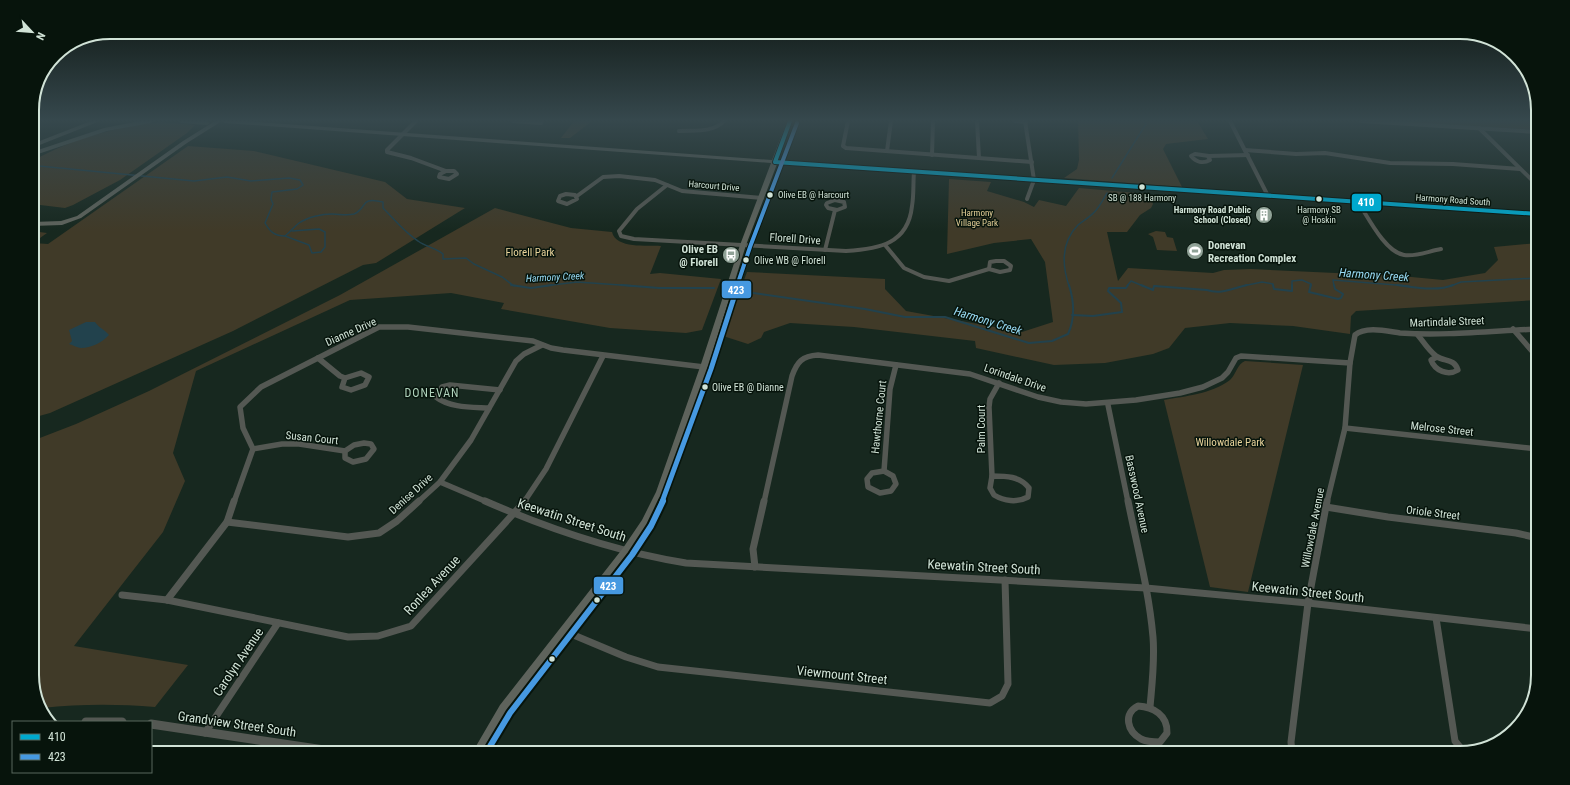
<svg xmlns="http://www.w3.org/2000/svg" width="1570" height="785" viewBox="0 0 1570 785" font-family="'Roboto Condensed',sans-serif">
<style>
.green{fill:#403a28}
.water{fill:#22424d}
.lines{fill:none;stroke-linecap:round;stroke-linejoin:round}
.stream-far1{stroke:#22424d;stroke-width:1.5}
.stream{stroke:#22424d;stroke-width:2}
.minor-far2{stroke:#545853;stroke-width:4}
.minor-far1{stroke:#545853;stroke-width:5.5}
.minor{stroke:#545853;stroke-width:7}
.tertiary{stroke:#545853;stroke-width:9}
.secondary{fill:#5e635c;fill-rule:evenodd}
.motorway{fill:#565e56;fill-rule:evenodd}
.bus-1-casing{stroke:#07140c;stroke-width:6}
.bus-2-far2-casing{stroke:#07140c;stroke-width:6}
.bus-2-far1-casing{stroke:#07140c;stroke-width:8}
.bus-2-casing{stroke:#07140c;stroke-width:10}
.bus-1{stroke:#00a9ce;stroke-width:4}
.bus-2-far2{stroke:#4699e1;stroke-width:4}
.bus-2-far1{stroke:#4699e1;stroke-width:5}
.bus-2{stroke:#4699e1;stroke-width:6}
.bus-dot{fill:#d1e3d7;stroke:#07140c;stroke-width:1.5}
.labels{text-anchor:middle;dominant-baseline:central;stroke-width:3;stroke-linejoin:round;paint-order:stroke}
.far-street-label{font-size:9px;fill:#d1e3d7;stroke:#07140c}
.far-bus-label{font-size:9px;fill:#d1e3d7;stroke:#07140c}
.far-poi-label{font-size:9px;font-weight:bold;fill:#d1e3d7;stroke:#07140c;text-anchor:end}
.far-park-label{font-size:9px;fill:#e8d29a;stroke:#07140c}
.bus-label{font-size:10px;fill:#d1e3d7;stroke:#07140c;text-anchor:start}
.far-water-label{font-size:10px;font-style:italic;fill:#97d9f3;stroke:#07140c}
.street-label{font-size:11px;fill:#d1e3d7;stroke:#07140c}
.poi-label{font-size:11px;font-weight:bold;fill:#d1e3d7;stroke:#07140c;text-anchor:start}
.park-label{font-size:11px;fill:#e8d29a;stroke:#07140c}
.water-label{font-size:12px;font-style:italic;fill:#97d9f3;stroke:#07140c}
.neighbourhood-label{font-size:12px;letter-spacing:1px;fill:#afd2bb;stroke:#07140c}
.near-street-label{font-size:13px;fill:#d1e3d7;stroke:#07140c}
.rim{fill:none;stroke:#d1e3d7;stroke-width:2}
.line-badge{stroke:#07140c;stroke-width:1.5}
.badge-label{font-size:11px;text-anchor:middle;font-weight:bold;fill:#fff}
</style>
<rect width="100%" height="100%" fill="#17281f"/>
<g class="green">
<polygon points="574,121 592,121 570,138 561,138"/>
<polygon points="1078,121 1197,121 1208,139 1166,144 1163,149 1182,187 1064,178 1077,169 1079,160"/>
<polygon points="1383,121 1532,121 1538,126 1538,130"/>
<path d="M162,122L195,125L187,133L120,180L73,205L65,208L32,204V160C43,156 53,150 63,146C95,133 128,125 162,122Z"/>
<polygon points="188,146 254,151 385,182 407,199 465,208 376,263 363,265 233,331 50,413 32,418 32,231 47,233 33,243 48,244"/>
<polygon points="949,179 991,182 987,191 1024,202 1034,207 1039,200 1066,206 1079,188 1149,194 1153,204 1151,208 1140,215 1127,232 1107,232 1118,281 1128,268 1213,273 1224,270 1251,269 1401,276 1443,280 1485,273 1498,260 1494,247 1538,243 1538,300 1356,311 1351,316 1350,334 1293,326 1230,323 1185,328 1169,348 1153,354 1105,363 1054,365 976,348 975,341 854,327 790,323 764,332 761,338 748,344 723,336 747,272 885,279 885,289 906,311 1022,332 1053,322 1045,262 1031,239 994,243 947,254"/>
<path d="M495,208L571,228L612,232C616,249 647,245 661,246L650,274L660,273L721,279L702,330L686,333L610,328L501,309L504,303L451,293L350,300L196,371L173,453L185,481L163,532L74,646L188,665L155,707C117,704 80,704 42,708L32,681V441L76,424L149,391L340,295Z"/>
<polygon points="1156,231 1165,232 1167,237 1173,238 1177,251 1157,250 1153,237 1148,234"/>
<path d="M1245,361L1303,365L1248,592L1210,587L1164,400C1186,396 1211,394 1230,380C1236,375 1237,364 1245,361Z"/>
</g>
<path class="water" d="M86,322H95C99,328 104,329 109,335C103,342 91,348 81,348C78,348 73,345 69,344L72,341L69,330Z"/>
<g class="lines">
<g class="stream-far1">
<path d="M34,162L39,166L194,181L227,177L251,181L289,178L300,180L303,185L297,189L272,192L271,199L273,204L265,223C270,232 275,236 285,236C290,232 294,227 299,223C308,217 322,214 332,214C339,214 347,216 354,214C368,208 359,196 383,202V208C394,219 405,233 418,241C426,247 434,247 443,254V259L466,258L474,264L502,277L514,286"/>
<polyline points="1112,178 1146,124 1144,121"/>
<polyline points="285,236 309,245 312,253 321,252 325,247 325,232 319,229 292,231"/>
<polyline points="544,286 577,282 635,286"/>
<path d="M1069,286C1062,265 1061,242 1078,225C1084,220 1092,216 1097,209C1101,204 1104,198 1107,193"/>
<polyline points="1127,286 1131,281 1143,286"/>
<polyline points="1154,286 1157,286"/>
<polyline points="1243,286 1262,282 1273,284 1273,286"/>
<polyline points="1292,286 1292,281 1302,280 1311,284 1310,286"/>
<polyline points="1334,286 1333,280 1409,286"/>
<polyline points="1451,286 1461,282 1538,278"/>
</g>
<g class="stream">
<polyline points="511,285 531,288 552,285"/>
<polyline points="621,285 659,288 714,288"/>
<path d="M1141,285L1153,290L1154,286L1207,290C1221,295 1233,288 1247,285"/>
<polyline points="1273,285 1274,289 1292,291 1292,285"/>
<polyline points="1311,285 1309,292 1338,299 1341,298 1343,294 1335,289 1334,285"/>
<path d="M1397,285C1414,287 1437,292 1453,285"/>
<path d="M739,291L865,309L905,317H945L1029,343L1052,341L1068,334C1075,319 1074,301 1069,285"/>
<polyline points="1072,315 1093,316 1122,312 1121,303 1108,291 1109,288 1126,288 1128,285"/>
</g>
<g class="minor-far2">
<polyline points="416,121 387,150 387,152 411,158 446,171"/>
<polyline points="513,121 541,123 542,121"/>
<polyline points="848,121 843,146 846,148 1032,162"/>
<polyline points="977,121 979,158"/>
<polyline points="1015,121 1026,122"/>
<polyline points="1025,121 1034,180 1027,199"/>
<polyline points="1230,121 1268,196"/>
<polyline points="1361,121 1538,132"/>
<polyline points="1479,128 1538,186"/>
<path d="M679,131C694,130 713,133 724,121"/>
<polyline points="1245,150 1296,154 1325,153 1390,163 1453,164 1520,169"/>
<polyline points="887,151 891,121"/>
<polyline points="932,155 933,121"/>
<path d="M1208,156L1210,160C1203,164 1196,162 1191,156L1195,154L1209,156L1248,155"/>
<polygon points="446,171 454,171 457,174 449,179 439,177 440,174"/>
<path d="M667,185L637,209L619,231L621,236L634,239L846,251C879,249 908,244 912,206C914,195 913,183 914,172"/>
<polygon points="566,194 575,195 577,199 567,204 558,201 560,196"/>
<polyline points="577,196 603,177 619,176 655,180 682,191 762,198"/>
<polygon points="835,200 844,202 845,207 837,210 828,208 826,205 827,203"/>
<path d="M1358,202C1368,217 1385,252 1404,255C1416,257 1429,251 1441,249"/>
<polyline points="885,245 904,268 924,277 949,281 989,269"/>
<polyline points="825,250 835,210"/>
<polygon points="996,261 1004,261 1011,266 1010,270 1000,272 989,269 990,262"/>
</g>
<g class="minor-far1">
<polyline points="1513,329 1538,358"/>
<path d="M1417,334C1423,341 1428,350 1436,356C1444,362 1454,358 1458,370C1448,376 1435,371 1431,360L1437,357"/>
<polyline points="318,358 340,376 345,378"/>
<polygon points="361,373 369,377 365,385 351,390 342,387 345,378"/>
<polyline points="1108,405 1128,502"/>
<path d="M489,408C472,407 450,408 436,397L442,387L450,385L500,390"/>
<polyline points="1345,428 1538,449"/>
<polygon points="364,443 371,444 374,449 366,459 353,462 345,458 345,451 354,445"/>
<polyline points="253,449 282,444 299,444 345,451"/>
<polygon points="884,471 893,476 896,484 891,491 880,493 868,487 867,479 872,473"/>
<polyline points="884,471 890,389 896,365"/>
<path d="M992,476C1006,476 1020,476 1029,488L1028,497C1017,503 1004,501 994,495L990,488Z"/>
<polyline points="992,476 989,407 990,399 999,383"/>
<polyline points="440,482 487,502"/>
<polyline points="234,502 253,449 243,428 240,407 261,387 379,327 408,327 533,341 551,348 563,350 704,367"/>
<polyline points="418,502 440,482 471,440 516,361 524,354 542,345"/>
<polyline points="524,502 546,469 603,356"/>
<path d="M764,502L792,376C797,362 802,356 818,355L970,374L1038,397L1061,402L1086,404L1136,400L1180,393L1203,387L1222,378L1228,372L1236,358L1241,356L1350,363"/>
<path d="M1327,502L1345,428L1350,363L1355,335C1366,326 1386,331 1400,333C1445,336 1492,331 1538,329"/>
</g>
<g class="minor">
<path d="M485,501C549,529 617,552 686,563L1146,588L1308,603L1538,629"/>
<path d="M1128,501C1137,546 1149,591 1153,637C1155,660 1152,684 1150,707"/>
<polyline points="1326,507 1388,517 1516,533 1538,538"/>
<polyline points="227,522 348,537 379,533 397,521 419,501"/>
<polyline points="755,567 753,549 764,501"/>
<polyline points="122,595 167,600 348,637 378,636 411,626 525,501"/>
<polyline points="167,600 227,522 234,501"/>
<polyline points="1436,618 1455,741 1464,752"/>
<polyline points="564,631 626,657 658,667 990,703 1002,696 1008,684 1005,580"/>
<path d="M1138,706C1153,707 1168,715 1167,733L1160,742C1153,742 1147,742 1141,739C1127,731 1123,714 1138,706Z"/>
<polyline points="205,733 278,623"/>
<polyline points="1292,753 1291,742 1308,603 1327,501"/>
</g>
<g class="tertiary">
<polyline points="86,722 122,722"/>
<polyline points="151,724 344,753"/>
</g>
<g class="secondary">
<polygon points="215,121 222,121 187,143 81,218 62,225 32,226 32,222 61,221 77,216 183,141"/>
<polygon points="222,121 245,121 772,160 787,121 793,121 778,160 1538,212 1538,216 777,164 746,245 708,367 664,492 650,522 629,554 508,713 484,753 472,753 500,705 623,548 642,520 656,492 700,367 740,245 771,163 225,123"/>
</g>
<g class="motorway">
<polygon points="91,121 100,121 32,148 32,144"/>
<polygon points="140,121 154,121 151,123 107,131 32,156 32,152 104,128"/>
<polygon points="178,121 205,121 210,123 207,125 181,123"/>
</g>
<g class="bus-1-casing">
<polyline id="bus-1" points="790,121 775,162 1538,214"/>
</g>
<g class="bus-2-far2-casing">
<polyline id="bus-2-far2" points="737,286 750,247 797,123"/>
</g>
<g class="bus-2-far1-casing">
<polyline id="bus-2-far1" points="662,502 711,369 738,285"/>
</g>
<g class="bus-2-casing">
<polyline id="bus-2" points="486,753 510,713 632,555 651,526 663,501"/>
</g>
<use href="#bus-1" class="bus-1"/>
<use href="#bus-2-far2" class="bus-2-far2"/>
<use href="#bus-2-far1" class="bus-2-far1"/>
<use href="#bus-2" class="bus-2"/>
</g>
<linearGradient id="sky" x2="0" y2="1"><stop stop-color="#0d1611"/><stop offset="0.52" stop-color="#36484d"/><stop offset="1" stop-color="#36484d" stop-opacity="0"/></linearGradient>
<rect width="1570" height="231" fill="url(#sky)"/>
<defs>
<g id="building-disc" transform="scale(0.9)"><circle r="9.5" fill="#90a297" stroke="#07140c"/><path d="M-4-6H4V6H1V3H-1V6H-4ZM-2.5-4.3h1.7v1.8h-1.7ZM.8-4.3h1.7v1.8H.8ZM-2.5-1h1.7V.8h-1.7ZM.8-1h1.7V.8H.8Z" fill="#fff"/></g>
<g id="stadium-disc" transform="scale(0.9)"><circle r="9.5" fill="#90a297" stroke="#07140c"/><path d="M0-5a6.5 5 0 1 0 0 10a6.5 5 0 1 0 0-10ZM-3.5-1.8h7v3.6h-7Z" fill="#fff"/></g>
<g id="bus-disc" transform="scale(0.9)"><circle r="9.5" fill="#90a297" stroke="#07140c"/><path d="M-5-6H5V4H4V6H2V4H-2V6H-4V4H-5ZM-3.5-4V0h7V-4ZM-3.5 1.2v1.5H-2V1.2ZM2 1.2v1.5H3.5V1.2Z" fill="#fff"/></g>
</defs>
<g fill-rule="evenodd">
<use href="#building-disc" x="1264" y="215"/>
<use href="#stadium-disc" x="1195" y="251"/>
<use href="#bus-disc" x="731" y="255"/>
</g>
<g class="bus-dot">
<circle cx="1142" cy="187" r="3.5"/>
<circle cx="770" cy="195" r="3.5"/>
<circle cx="1319" cy="199" r="3.5"/>
<circle cx="746" cy="260" r="3.5"/>
<circle cx="705" cy="387" r="3.5"/>
<circle cx="597" cy="600" r="3.5"/>
<circle cx="552" cy="659" r="3.5"/>
</g>
<g class="labels">
<g class="far-street-label">
<text transform="translate(714 186) rotate(5)">Harcourt Drive</text>
<text transform="translate(1453 200) rotate(4)">Harmony Road South</text>
</g>
<g class="far-bus-label">
<text x="778" y="195" text-anchor="start">Olive EB @ Harcourt</text>
<text x="1142" y="198">SB @ 188 Harmony</text>
<text x="1319" y="210">Harmony SB<tspan x="1319" dy="10">@ Hoskin</tspan></text>
</g>
<g class="far-poi-label">
<text x="1251" y="210">Harmony Road Public<tspan x="1251" dy="10">School (Closed)</tspan></text>
</g>
<g class="far-park-label">
<text x="977" y="213">Harmony<tspan x="977" dy="10">Village Park</tspan></text>
</g>
<g class="bus-label">
<text x="754" y="260">Olive WB @ Florell</text>
<text x="712" y="387">Olive EB @ Dianne</text>
</g>
<g class="far-water-label">
<text transform="translate(555 277) rotate(-3)">Harmony Creek</text>
</g>
<g class="street-label">
<text transform="translate(795 239) rotate(4)">Florell Drive</text>
<text transform="translate(1447 322) rotate(-2)">Martindale Street</text>
<text transform="translate(351 332) rotate(-24)">Dianne Drive</text>
<text transform="translate(1015 378) rotate(19)">Lorindale Drive</text>
<text transform="translate(879 417) rotate(-84)">Hawthorne Court</text>
<text transform="translate(981 429) rotate(-90)">Palm Court</text>
<text transform="translate(1442 429) rotate(6)">Melrose Street</text>
<text transform="translate(312 438) rotate(6)">Susan Court</text>
<text transform="translate(411 494) rotate(-42)">Denise Drive</text>
<text transform="translate(1137 494) rotate(78)">Basswood Avenue</text>
<text transform="translate(1433 513) rotate(7)">Oriole Street</text>
<text transform="translate(1313 528) rotate(-79)">Willowdale Avenue</text>
</g>
<g class="poi-label">
<text x="1208" y="245">Donevan<tspan x="1208" dy="13">Recreation Complex</tspan></text>
<text x="718" y="249" text-anchor="end">Olive EB<tspan x="718" dy="13">@ Florell</tspan></text>
</g>
<g class="park-label">
<text x="530" y="252">Florell Park</text>
<text x="1230" y="442">Willowdale Park</text>
</g>
<g class="water-label">
<text transform="translate(1374 275) rotate(4)">Harmony Creek</text>
<text transform="translate(988 321) rotate(17)">Harmony Creek</text>
</g>
<g class="neighbourhood-label">
<text x="432" y="393">DONEVAN</text>
</g>
<g class="near-street-label">
<text transform="translate(572 520) rotate(18)">Keewatin Street South</text>
<text transform="translate(984 567) rotate(3)">Keewatin Street South</text>
<text transform="translate(432 585) rotate(-47)">Ronlea Avenue</text>
<text transform="translate(1308 592) rotate(6)">Keewatin Street South</text>
<text transform="translate(238 662) rotate(-56)">Carolyn Avenue</text>
<text transform="translate(842 675) rotate(6)">Viewmount Street</text>
<text transform="translate(237 724) rotate(8)">Grandview Street South</text>
</g>
</g>
<path d="M0 0H1570V785H0ZM110 39H1460A71 71 0 0 1 1531 110V675A71 71 0 0 1 1460 746H110A71 71 0 0 1 39 675V110A71 71 0 0 1 110 39Z" fill="#07140c" fill-rule="evenodd"/>
<path class="rim" d="M110 39H1460A71 71 0 0 1 1531 110V675A71 71 0 0 1 1460 746H110A71 71 0 0 1 39 675V110A71 71 0 0 1 110 39Z"/>
<g class="line-badge">
<rect x="1351" y="193" width="31" height="19" rx="4" fill="#00a9ce"/>
<rect x="721" y="280" width="31" height="19" rx="4" fill="#4699e1"/>
<rect x="593" y="576" width="31" height="19" rx="4" fill="#4699e1"/>
</g>
<g class="badge-label">
<text x="1366" y="206">410</text>
<text x="736" y="294">423</text>
<text x="608" y="590">423</text>
</g>
<rect x="12" y="721" width="140" height="52" fill="#07140c" stroke="#58675d"/>
<rect x="20" y="734" width="20" height="6" fill="#00a9ce" stroke="#58675d"/>
<text x="48" y="741" font-size="12" fill="#d1e3d7">410</text>
<rect x="20" y="754" width="20" height="6" fill="#4699e1" stroke="#58675d"/>
<text x="48" y="761" font-size="12" fill="#d1e3d7">423</text>
<g transform="translate(32 32) rotate(116)" stroke="#07140c" stroke-width="3" paint-order="stroke">
<path d="M0-3L7 15L0 10L-7 15Z" fill="#d1e3d7"/>
<text y="-6" font-size="11" font-weight="bold" text-anchor="middle" fill="#d1e3d7">N</text>
</g>
</svg>
